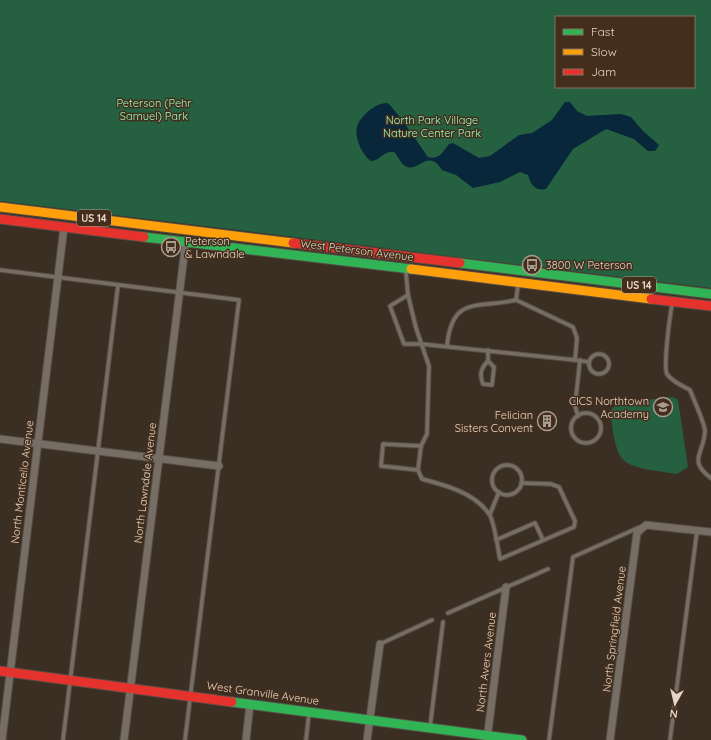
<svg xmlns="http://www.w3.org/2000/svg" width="711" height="740" viewBox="0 0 711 740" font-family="Quicksand,sans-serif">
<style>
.green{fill:#256041;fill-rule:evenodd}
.water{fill:#08273b}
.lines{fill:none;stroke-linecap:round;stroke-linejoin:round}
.lane-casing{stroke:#564c43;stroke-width:5.5}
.street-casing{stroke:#564c43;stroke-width:9}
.fast-casing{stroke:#564c43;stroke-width:11}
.slow-casing{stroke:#564c43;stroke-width:11}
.jam-casing{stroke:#564c43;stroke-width:11}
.lane{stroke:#766d65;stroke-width:3.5}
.street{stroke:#766d65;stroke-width:7}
.fast{stroke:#30b455;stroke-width:9}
.slow{stroke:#ff9f0a;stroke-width:9}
.jam{stroke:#e5322d;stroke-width:9}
.labels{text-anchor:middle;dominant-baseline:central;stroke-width:3;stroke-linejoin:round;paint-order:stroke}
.shield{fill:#442e1b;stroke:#b3a395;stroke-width:1}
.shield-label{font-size:10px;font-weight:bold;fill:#e3d5c9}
.park-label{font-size:11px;fill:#96fdc2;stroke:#442e1b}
.poi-label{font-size:11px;fill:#e3d5c9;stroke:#442e1b;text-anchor:start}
.street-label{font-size:11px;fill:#e3d5c9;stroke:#442e1b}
</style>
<rect width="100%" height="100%" fill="#3b2f24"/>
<g class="green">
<path d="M0,0H711V288L0,201ZM556,17H694V87H556Z"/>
<path d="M673,397L678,400L688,467L677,474C662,471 629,470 621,457C614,447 612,423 610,411L618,403Z"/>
</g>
<path class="water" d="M565,102H570L577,111L587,116L621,114L631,117L643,131L659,145L655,151H648L634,139L606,129L573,149L546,189C535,192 530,183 528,175L520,172L500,182L473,188L456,175L442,170C427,146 417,176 404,165C400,162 398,156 394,152C383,150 381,161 371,161C361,155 353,134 358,124C363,114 376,103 387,103C392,104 423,150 428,157C439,160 443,152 449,144L453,143L479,158L490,156L519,135L532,133L552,120Z"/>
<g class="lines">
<g class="lane-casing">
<g id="lane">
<polyline points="0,270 239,300 185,740"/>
<path d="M406,272L408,295L416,328L429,366L427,434L421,446L418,470L422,479C445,485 475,493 489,514C494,520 498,549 500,559L574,527L575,521L559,487L551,484L521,483"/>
<polyline points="408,295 390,306 404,344 421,344 575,360 577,338 573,327 516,300 518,285"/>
<path d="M672,304C670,316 663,366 667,374C672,382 683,386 690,390C693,398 705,424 705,431C704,454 687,460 711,478"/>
<path d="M447,346C452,295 477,309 516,300"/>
<circle cx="599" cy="364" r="10"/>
<polyline points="575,360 589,362"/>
<path d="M488,361C481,368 479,374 483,384L492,385L494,367L488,361V350"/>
<circle cx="586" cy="428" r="15"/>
<polyline points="578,416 575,406 580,360"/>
<circle cx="507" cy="480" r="15"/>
<polyline points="418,470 381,466 383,444 421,446"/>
<polyline points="490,514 499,492"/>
<polyline points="496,540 535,523 543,540"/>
<polyline points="448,613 548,569"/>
<polyline points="380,644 432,620"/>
<polyline points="430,727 443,622"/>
<polyline points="63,740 118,285"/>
<polyline points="306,740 309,713"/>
<polyline points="549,740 573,557 640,527"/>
<polyline points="670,740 697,531"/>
</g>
</g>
<g class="street-casing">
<g id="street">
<polyline points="0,439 219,466"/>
<polyline points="2,740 64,227"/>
<polyline points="124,740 186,240"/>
<polyline points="246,740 250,704"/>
<polyline points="367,740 380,644"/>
<polyline points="487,740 506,587"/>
<polyline points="610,740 637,533 646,525 711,532"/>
</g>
</g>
<g class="fast-casing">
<g id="fast">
<polyline points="144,237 411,269"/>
<polyline points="460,263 711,294"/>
<polyline points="232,702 522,740"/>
</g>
</g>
<g class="slow-casing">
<g id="slow">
<polyline points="0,207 293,243"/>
<polyline points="411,269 651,299"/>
</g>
</g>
<g class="jam-casing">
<g id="jam">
<polyline points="0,219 144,237"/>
<polyline points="293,243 460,263"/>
<polyline points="651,299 711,306"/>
<polyline points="0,671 232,702"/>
</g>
</g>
<use href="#lane" class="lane"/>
<use href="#street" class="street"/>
<use href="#fast" class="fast"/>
<use href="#slow" class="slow"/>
<use href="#jam" class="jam"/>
</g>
<defs>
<g id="bus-ring" transform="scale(1)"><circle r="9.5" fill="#442e1b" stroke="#a89b8f" stroke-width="1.5"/><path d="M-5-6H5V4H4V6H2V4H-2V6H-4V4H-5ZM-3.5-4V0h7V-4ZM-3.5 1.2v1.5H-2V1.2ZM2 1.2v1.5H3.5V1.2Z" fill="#a89b8f"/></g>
<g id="school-ring" transform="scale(1)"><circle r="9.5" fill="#442e1b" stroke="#a89b8f" stroke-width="1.5"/><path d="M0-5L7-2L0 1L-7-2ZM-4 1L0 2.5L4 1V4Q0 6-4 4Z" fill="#a89b8f"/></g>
<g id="building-ring" transform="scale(1)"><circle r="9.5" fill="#442e1b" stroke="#a89b8f" stroke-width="1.5"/><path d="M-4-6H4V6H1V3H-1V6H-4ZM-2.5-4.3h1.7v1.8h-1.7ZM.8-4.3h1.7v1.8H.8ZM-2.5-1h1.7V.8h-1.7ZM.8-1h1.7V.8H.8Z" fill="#a89b8f"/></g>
</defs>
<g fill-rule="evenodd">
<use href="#bus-ring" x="171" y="247"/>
<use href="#bus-ring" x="532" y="265"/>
<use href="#school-ring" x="663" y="407"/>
<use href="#building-ring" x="547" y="421"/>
</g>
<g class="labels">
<g class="shield">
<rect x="77" y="210" width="34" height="16" rx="3"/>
<rect x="622" y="277" width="34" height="16" rx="3"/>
</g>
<g class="shield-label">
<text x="94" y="218">US 14</text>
<text x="639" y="285">US 14</text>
</g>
<g class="park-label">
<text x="154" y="103">Peterson (Pehr<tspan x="154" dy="13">Samuel) Park</tspan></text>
<text x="432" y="120">North Park Village<tspan x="432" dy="13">Nature Center Park</tspan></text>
</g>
<g class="poi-label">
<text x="185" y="241">Peterson<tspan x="185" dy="13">&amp; Lawndale</tspan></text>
<text x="546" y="265">3800 W Peterson</text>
<text x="649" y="401" text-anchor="end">CICS Northtown<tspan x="649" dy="13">Academy</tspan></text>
<text x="533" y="415" text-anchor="end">Felician<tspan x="533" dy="13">Sisters Convent</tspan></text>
</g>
<g class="street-label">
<text transform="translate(357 250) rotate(7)">West Peterson Avenue</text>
<text transform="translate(22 482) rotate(-83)">North Monticello Avenue</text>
<text transform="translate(145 483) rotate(-83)">North Lawndale Avenue</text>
<text transform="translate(614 629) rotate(-83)">North Springfield Avenue</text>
<text transform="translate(486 662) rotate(-83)">North Avers Avenue</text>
<text transform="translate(263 693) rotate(8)">West Granville Avenue</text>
</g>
</g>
<rect x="555" y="16" width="140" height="72" fill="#442e1b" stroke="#847161"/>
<rect x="563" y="29" width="20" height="6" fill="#30b455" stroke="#847161"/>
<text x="591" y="36" font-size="12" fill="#e3d5c9">Fast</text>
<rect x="563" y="49" width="20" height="6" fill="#ff9f0a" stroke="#847161"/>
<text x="591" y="56" font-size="12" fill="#e3d5c9">Slow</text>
<rect x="563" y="69" width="20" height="6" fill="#e5322d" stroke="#847161"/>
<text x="591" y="76" font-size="12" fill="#e3d5c9">Jam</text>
<g transform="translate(675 704) rotate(188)" stroke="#442e1b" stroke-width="3" paint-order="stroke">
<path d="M0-3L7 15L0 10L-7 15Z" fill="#e3d5c9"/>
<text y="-6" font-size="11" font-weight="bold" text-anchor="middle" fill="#e3d5c9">N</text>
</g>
</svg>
